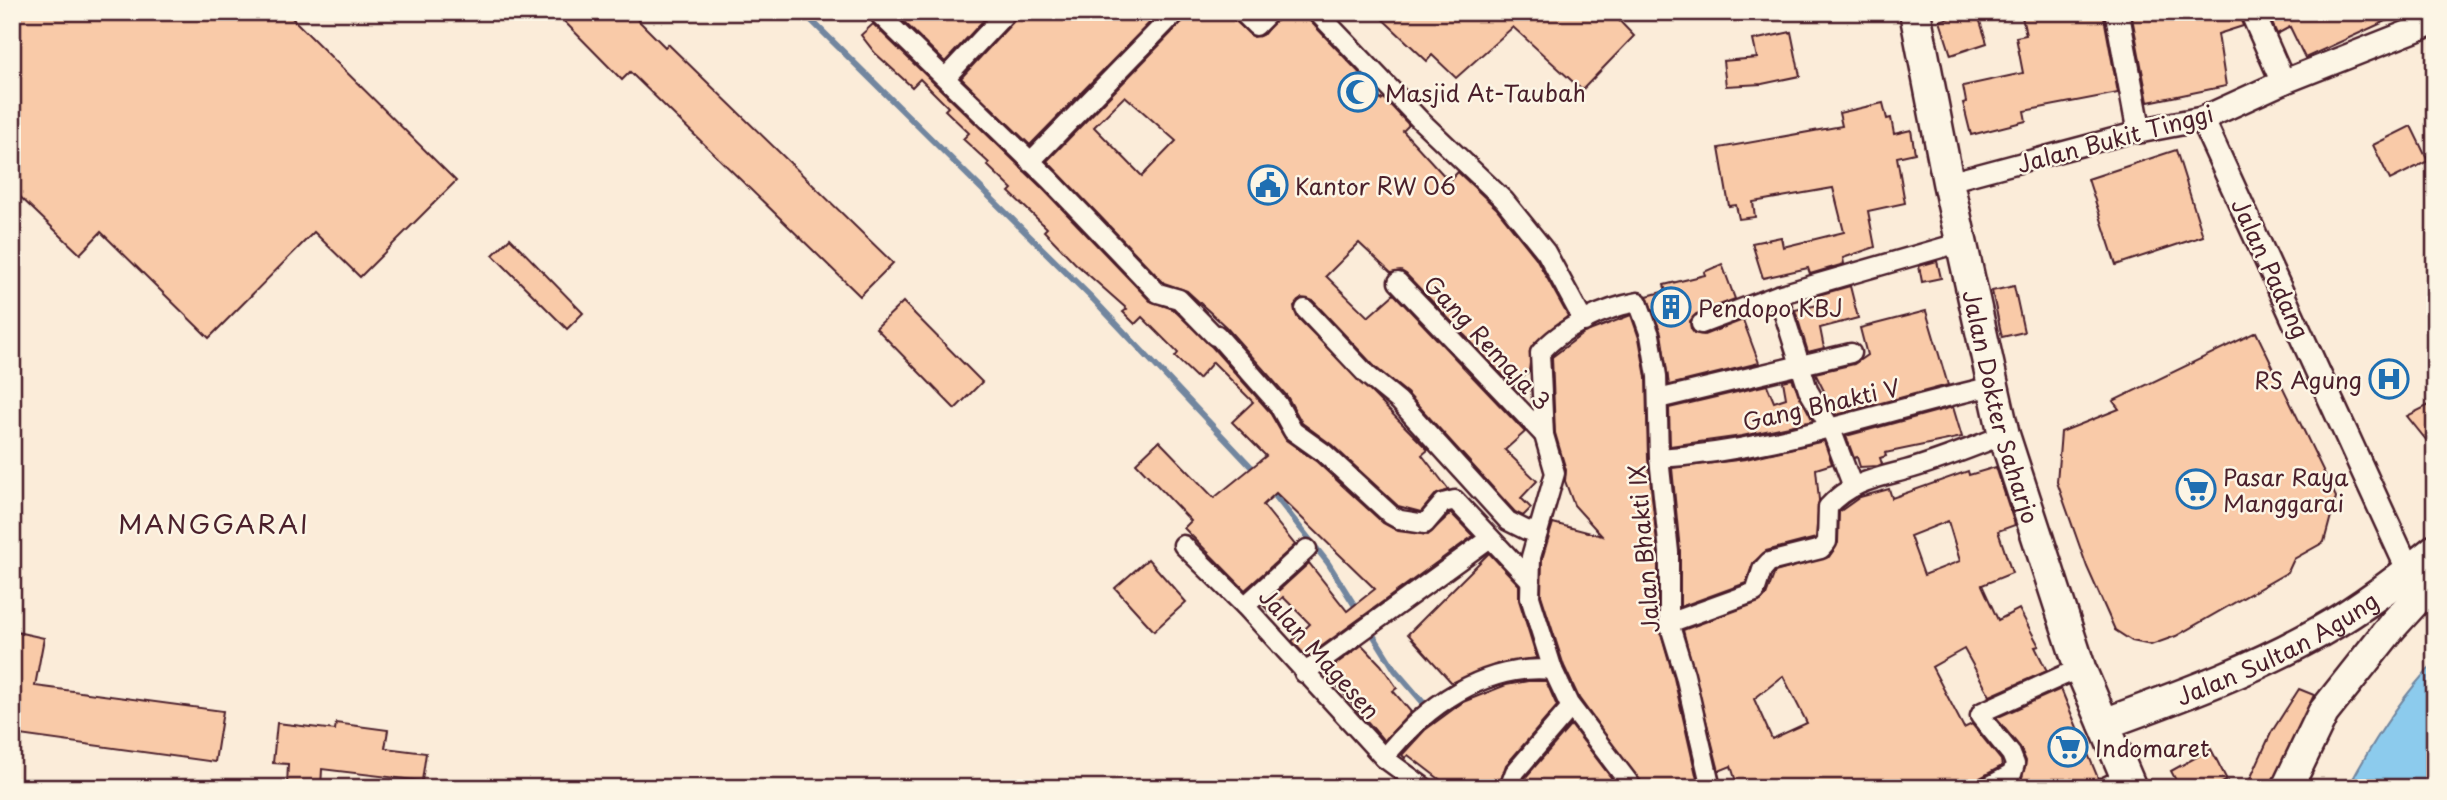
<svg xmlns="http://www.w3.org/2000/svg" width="2447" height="800" viewBox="0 0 2447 800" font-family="'Playpen Sans',sans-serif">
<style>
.water{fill:#8ccbed;stroke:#72869f;stroke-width:2}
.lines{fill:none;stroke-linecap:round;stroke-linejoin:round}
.stream{stroke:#72869f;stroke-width:6}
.building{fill:#f9caa8;stroke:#4a1f2b;stroke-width:2;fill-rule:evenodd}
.minor-casing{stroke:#4a1f2b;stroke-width:23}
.tertiary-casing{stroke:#4a1f2b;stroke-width:28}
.primary-casing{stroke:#4a1f2b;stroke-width:35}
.minor{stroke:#fcf5e5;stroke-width:18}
.tertiary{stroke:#fcf5e5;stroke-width:23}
.primary{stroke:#fcf5e5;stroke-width:30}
.labels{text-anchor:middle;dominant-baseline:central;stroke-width:5;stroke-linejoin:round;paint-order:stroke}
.poi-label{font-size:23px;fill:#4a1f2b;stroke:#fcf5e5;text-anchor:start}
.street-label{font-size:23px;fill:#4a1f2b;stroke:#fcf5e5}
.quarter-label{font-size:26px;letter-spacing:2px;fill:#4a1f2b;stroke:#fcf5e5}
</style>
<rect width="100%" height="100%" fill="#fbecd9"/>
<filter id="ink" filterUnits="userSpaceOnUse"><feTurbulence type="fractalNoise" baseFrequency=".0143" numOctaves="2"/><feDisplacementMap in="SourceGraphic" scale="14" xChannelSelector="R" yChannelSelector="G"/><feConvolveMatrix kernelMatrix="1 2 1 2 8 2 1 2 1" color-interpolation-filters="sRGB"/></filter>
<g filter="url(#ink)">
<path class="water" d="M2435,662V788H2348C2372,743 2399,699 2435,662Z"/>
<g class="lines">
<g class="stream">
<polyline points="803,12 1093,299 1256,472"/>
<polyline points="1269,488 1328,563 1395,670 1427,707"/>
<polyline points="1519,787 1520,788"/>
</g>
</g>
<g class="building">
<polygon points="12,12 286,12 456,181 360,277 314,232 209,338 101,232 80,254 12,189"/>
<polygon points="555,12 630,12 665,47 668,44 893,263 860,296 630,72 622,80"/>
<polygon points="894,12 991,12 945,62"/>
<polygon points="1018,12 1160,12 1030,145 961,78 1015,20"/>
<path d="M1187,12H1231L1234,20L1254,37L1264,34L1281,12H1306L1309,20L1370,84L1381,100L1384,98L1409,125L1403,131L1449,181L1458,172L1496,208L1536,258L1568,316L1532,346L1529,371L1513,386L1406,274L1401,271L1391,273L1359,243L1326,276L1368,317L1394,294L1525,432L1505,450L1537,481L1521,498L1531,508L1523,516L1515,512L1407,393L1375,367L1313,301L1302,298L1294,306L1297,317L1428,450L1422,455L1449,490L1435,495L1421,512L1398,506L1332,445L1302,423L1287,396L1226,327L1187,291L1164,283L1047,161L1184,20ZM1125,96L1176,141L1142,176L1094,127Z"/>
<polygon points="1375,12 1611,12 1634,36 1582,90 1513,27 1456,78 1432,55 1427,61"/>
<polygon points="1968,12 1977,12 1987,43 1951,55 1940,21"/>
<polygon points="2021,12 2103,12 2118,93 2024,111 2026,121 1971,135 1963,103 1966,102 1963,86 2023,73 2016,37 2026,35"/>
<polygon points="2131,12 2238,12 2243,26 2218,34 2226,86 2148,102"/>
<polygon points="2267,12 2406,12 2305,58 2290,27 2277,34"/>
<polygon points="873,24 1042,188 1150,301 1173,309 1212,347 1269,411 1286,440 1317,462 1383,523 1398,531 1428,535 1451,513 1473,536 1307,657 1292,641 1310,624 1283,597 1269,611 1263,605 1309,563 1347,611 1375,589 1276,493 1263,505 1295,545 1245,590 1184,528 1191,521 1136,463 1159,441 1214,498 1266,456 1232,422 1253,402 1213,362 1198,379 1175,357 1178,353 1142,317 1135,324 1123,312 1127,309 1075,263 1044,231 1047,228 1009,192 1012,189 987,165 989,163 963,139 969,133 945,110 948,107 920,79 912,87 875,53 861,35"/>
<polygon points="1791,32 1800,76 1762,84 1726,86 1723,61 1757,58 1753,40"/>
<polygon points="1883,103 1887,119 1891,118 1894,134 1911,130 1915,153 1897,157 1905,203 1868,211 1875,247 1843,258 1844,264 1810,274 1808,268 1763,278 1752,243 1781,237 1783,247 1844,232 1833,188 1753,202 1755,217 1739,219 1736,205 1729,206 1719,148 1842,126 1839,113"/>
<polygon points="2411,126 2428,161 2390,180 2373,145"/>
<polygon points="2176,150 2203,236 2116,265 2088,179"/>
<polygon points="510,238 583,313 567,329 493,255"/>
<polygon points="1937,261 1941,278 1922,282 1919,266"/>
<polygon points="1722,264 1735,299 1696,314 1690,321 1691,329 1694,333 1704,335 1743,320 1759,363 1669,385 1661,333 1647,296 1666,291 1664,285 1705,275 1704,272"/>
<polygon points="1850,286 1858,318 1820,328 1824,348 1808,352 1795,310 1818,305 1815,296"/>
<polygon points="2014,286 2024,332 2002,337 1992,291"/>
<polygon points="903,302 982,382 955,409 876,328"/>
<polygon points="1926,311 1948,385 1836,415 1815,373 1854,364 1867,355 1860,328"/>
<polygon points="1631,315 1639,338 1646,377 1648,458 1658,553 1658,623 1674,678 1699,788 1644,788 1579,698 1564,666 1541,595 1542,559 1553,523 1602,536 1574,505 1565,481 1566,470 1555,433 1552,357 1584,333"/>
<polygon points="2256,332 2336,497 2324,542 2294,559 2288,572 2176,636 2151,645 2132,641 2115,630 2087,567 2057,482 2061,432 2119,409 2113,401"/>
<polygon points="1792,379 1813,421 1742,436 1670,446 1669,408 1767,385 1774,402 1786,398 1783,381"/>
<polygon points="2435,402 2435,451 2407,416"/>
<polygon points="1953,407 1962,437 1885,453 1886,456 1880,458 1882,464 1878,466 1860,467 1857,457 1854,458 1846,436"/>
<polygon points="1824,441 1832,464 1816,469 1819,500 1816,538 1766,551 1753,563 1746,583 1680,607 1680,551 1672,468 1746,459"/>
<path d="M1996,467L2015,525L1998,531L2012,573L1982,585L1998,620L2019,609L2039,646L2035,647L2047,671L1990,696L1964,649L1932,667L1964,728L1972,724L2001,760L2002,766L1980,778L1975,788H1738L1731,766L1719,771L1683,630L1759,602L1766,596L1775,572L1829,557L1838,543L1839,512L1860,497L1889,489L1892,498L1968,471L1969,475ZM1948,521L1960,561L1924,575L1910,536ZM1783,676L1807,723L1772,739L1754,699Z"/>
<polygon points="1489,553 1519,585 1519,600 1537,658 1500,663 1452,683 1408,634"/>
<polygon points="1148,559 1186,602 1154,631 1115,588"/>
<polygon points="12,631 44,638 35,686 223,711 215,762 12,734"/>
<polygon points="1362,645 1381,665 1397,688 1393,691 1411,712 1384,741 1325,672"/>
<polygon points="1528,681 1546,681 1557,706 1506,765 1498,788 1451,788 1408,755 1405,758 1402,755 1425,730 1463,702 1506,685"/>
<polygon points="2061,689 2098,778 2089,788 2010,788 2021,781 2026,761 2020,747 1996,718"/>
<polygon points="2299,689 2314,695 2270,788 2246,788 2271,733"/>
<polygon points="277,723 335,730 336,723 388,730 385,748 426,753 422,781 322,769 321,788 287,786 288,764 273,763"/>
<polygon points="1571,725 1619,788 1521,788 1525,778"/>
<polygon points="2211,749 2227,780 2213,788 2180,788 2171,771"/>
</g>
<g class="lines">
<g class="minor-casing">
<g id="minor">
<polyline points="877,12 1050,180 1158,293 1179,299 1215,336 1217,335 1278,404 1293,431 1324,453 1391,515 1400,520 1425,524 1443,503 1455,500 1529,579"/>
<polyline points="1242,12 1256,26 1270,12"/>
<polyline points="1317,12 1420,120 1504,200 1546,252 1584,322"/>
<polyline points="946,77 1007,12"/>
<polyline points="1030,162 1176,12"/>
<polyline points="1948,182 2139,131"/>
<polyline points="1398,282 1544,435"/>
<polyline points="1778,295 1808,390 1831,429 1853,487"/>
<polyline points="1305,309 1367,375 1399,401 1508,521 1526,530 1538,532"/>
<polyline points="1701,324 1778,295 1962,242"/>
<polyline points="1658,399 1851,353"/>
<path d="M1659,458C1775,451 1880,411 1993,386"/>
<polyline points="1183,545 1245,606 1384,758 1425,788"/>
<polyline points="1245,606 1307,549"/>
<path d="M1669,623L1755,592L1762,570L1769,562L1821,549L1827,542L1828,507C1850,482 1876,478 1906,470C1939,461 1972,447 2004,435"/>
<polyline points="1304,673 1490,538"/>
<path d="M1384,758C1424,707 1484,663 1553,670"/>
<polyline points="1509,788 1515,772 1571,707"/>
<path d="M1633,788L1569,704L1553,670L1530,597L1531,557L1555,473L1544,435L1540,353C1562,327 1604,308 1638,302L1650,335L1657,376L1659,458L1669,552V623L1685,675L1711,788"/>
<polyline points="1986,788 2012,774 2015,764 2011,754 1980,716 1982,712 2080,668"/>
<polyline points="2103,788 2125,777"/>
</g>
</g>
<g class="tertiary-casing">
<g id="tertiary">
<polyline points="2117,12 2139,131 2202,119 2283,82 2435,22"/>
<polyline points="2252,12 2283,82"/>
<polyline points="2202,119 2409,571"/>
</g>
</g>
<g class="primary-casing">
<g id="primary">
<path id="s1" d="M1915,12L1948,182L2004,435L2080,668L2131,788"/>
<path id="s2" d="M2104,724C2177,697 2253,670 2321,631C2362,608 2399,579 2435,550"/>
<polyline points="2287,788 2323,713 2392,626 2435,579"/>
</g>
</g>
<use href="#minor" class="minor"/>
<use href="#tertiary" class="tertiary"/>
<use href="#primary" class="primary"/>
</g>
</g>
<defs>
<g id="mosque-ring" transform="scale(2.0125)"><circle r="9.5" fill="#fcf5e5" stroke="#1f6fb2" stroke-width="1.5"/><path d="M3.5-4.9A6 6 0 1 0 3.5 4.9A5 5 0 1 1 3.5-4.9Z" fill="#1f6fb2"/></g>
<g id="civic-ring" transform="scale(2.0125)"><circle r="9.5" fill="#fcf5e5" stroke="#1f6fb2" stroke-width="1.5"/><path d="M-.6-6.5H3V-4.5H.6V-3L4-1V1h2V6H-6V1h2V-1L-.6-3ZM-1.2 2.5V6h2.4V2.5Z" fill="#1f6fb2"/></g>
<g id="building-ring" transform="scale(2.0125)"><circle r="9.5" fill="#fcf5e5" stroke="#1f6fb2" stroke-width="1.5"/><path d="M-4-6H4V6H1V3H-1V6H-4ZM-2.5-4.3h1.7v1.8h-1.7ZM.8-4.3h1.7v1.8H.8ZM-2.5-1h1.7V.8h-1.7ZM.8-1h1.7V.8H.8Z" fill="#1f6fb2"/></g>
<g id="hospital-ring" transform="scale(2.0125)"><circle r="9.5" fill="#fcf5e5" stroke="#1f6fb2" stroke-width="1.5"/><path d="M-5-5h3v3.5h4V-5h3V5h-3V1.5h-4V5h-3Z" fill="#1f6fb2"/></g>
<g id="supermarket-ring" transform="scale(2.0125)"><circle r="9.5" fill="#fcf5e5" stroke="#1f6fb2" stroke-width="1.5"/><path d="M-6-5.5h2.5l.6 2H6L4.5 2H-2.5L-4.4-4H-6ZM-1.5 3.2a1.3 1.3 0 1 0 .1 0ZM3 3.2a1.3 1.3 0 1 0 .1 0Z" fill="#1f6fb2"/></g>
</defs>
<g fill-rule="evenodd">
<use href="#mosque-ring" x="1358" y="92"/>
<use href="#civic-ring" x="1268" y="185"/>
<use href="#building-ring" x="1671" y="307"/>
<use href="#hospital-ring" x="2389" y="379"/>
<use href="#supermarket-ring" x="2196" y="489"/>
<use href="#supermarket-ring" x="2068" y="747"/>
</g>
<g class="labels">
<g class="poi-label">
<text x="1385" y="92">Masjid At-Taubah</text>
<text x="1295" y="185">Kantor RW 06</text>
<text x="1698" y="307">Pendopo KBJ</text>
<text x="2362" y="379" text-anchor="end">RS Agung</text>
<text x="2223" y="476">Pasar Raya<tspan x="2223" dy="26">Manggarai</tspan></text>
<text x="2095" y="747">Indomaret</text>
</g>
<g class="street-label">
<text transform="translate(2115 138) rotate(-15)">Jalan Bukit Tinggi</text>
<text transform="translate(2271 268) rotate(65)">Jalan Padang</text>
<text transform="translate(1488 342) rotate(47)">Gang Remaja 3</text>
<text transform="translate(1821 404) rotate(-13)">Gang Bhakti V</text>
<text stroke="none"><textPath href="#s1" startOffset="404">Jalan Dokter Saharjo</textPath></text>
<text transform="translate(1643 549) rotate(-95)">Jalan Bhakti IX</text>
<text stroke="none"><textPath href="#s2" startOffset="189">Jalan Sultan Agung</textPath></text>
<text transform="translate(1320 653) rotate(48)">Jalan Magesen</text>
</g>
<g class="quarter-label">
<text x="214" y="523">MANGGARAI</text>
</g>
</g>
<rect width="2447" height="800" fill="none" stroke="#fcf5e5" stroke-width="42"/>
<rect x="21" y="21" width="2405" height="758" fill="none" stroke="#4a1f2b" stroke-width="2.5" filter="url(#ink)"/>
</svg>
